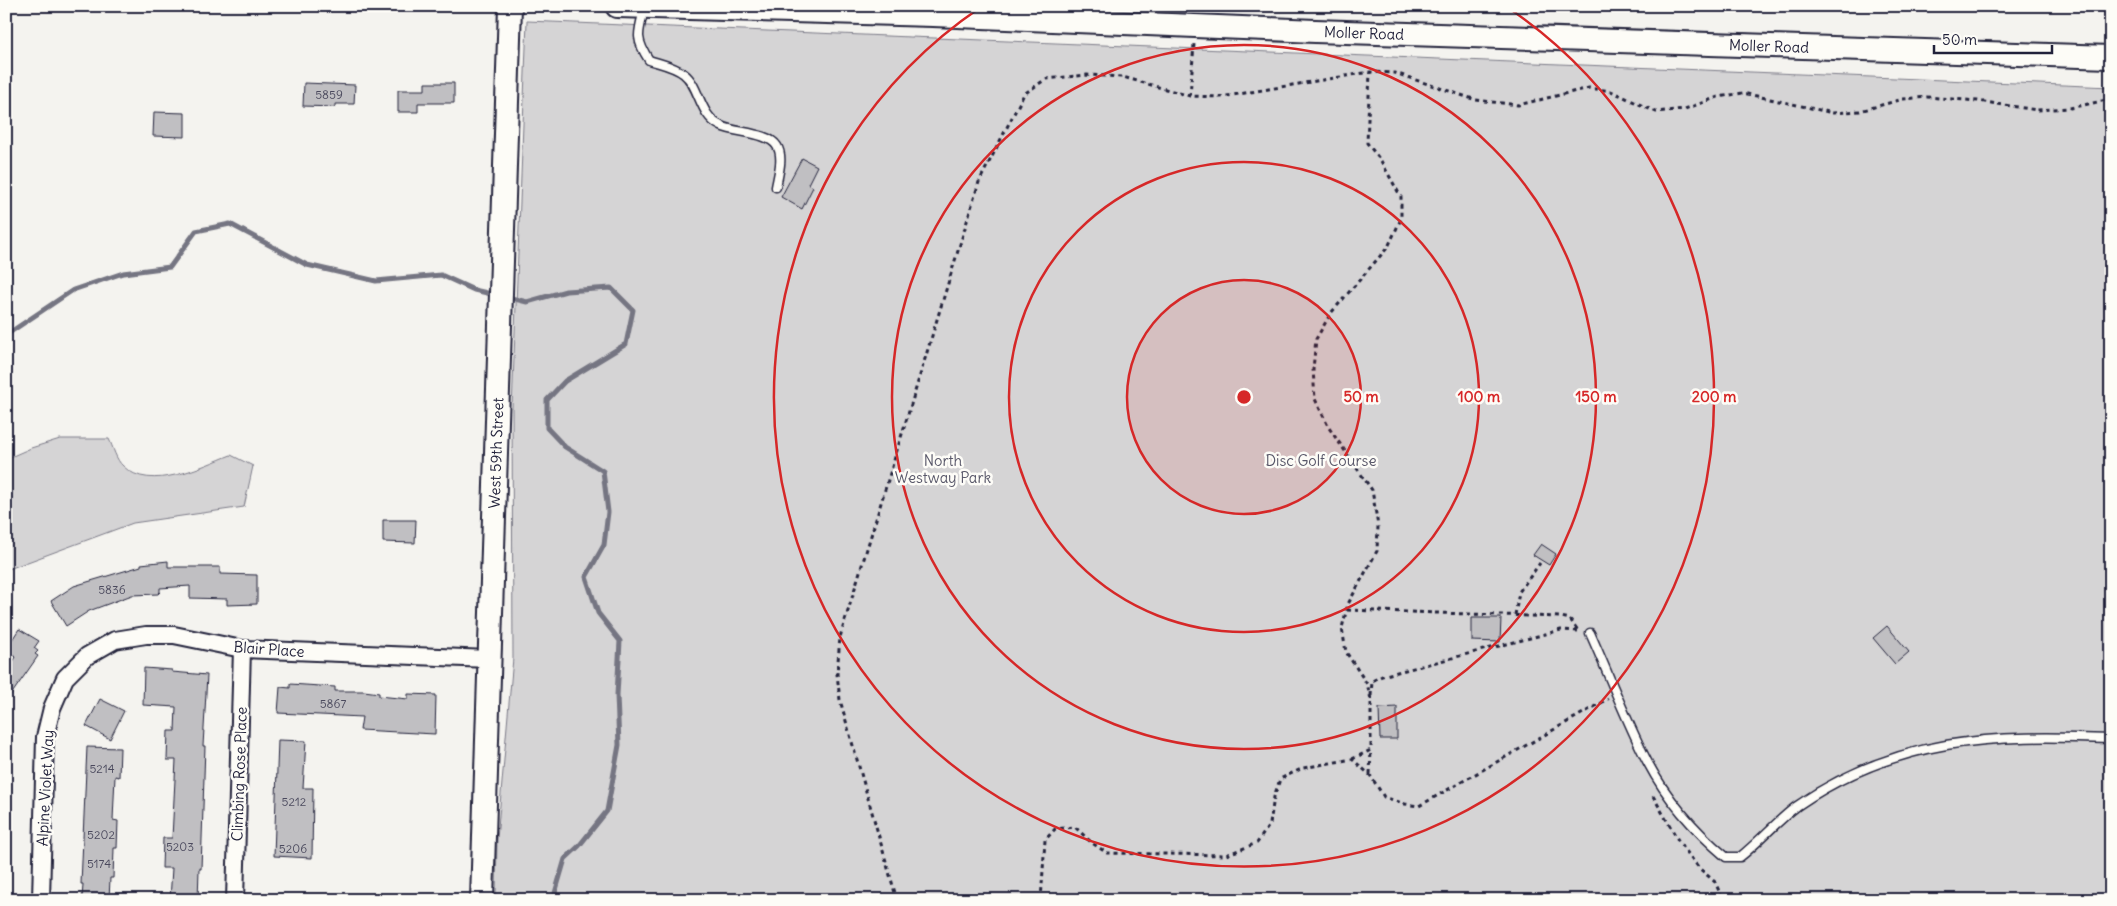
<svg xmlns="http://www.w3.org/2000/svg" width="2117" height="906" viewBox="0 0 2117 906" font-family="Delius,sans-serif">
<style>
.green{fill:#d5d4d5;stroke:#7c7b88}
.lines{fill:none;stroke-linecap:round;stroke-linejoin:round}
.stream{stroke:#757582;stroke-width:5}
.building{fill:#c0bfc2;stroke:#22223b}
.lane-casing{stroke:#22223b;stroke-width:11}
.street-casing{stroke:#22223b;stroke-width:20}
.secondary-casing{stroke:#22223b;stroke-width:26}
.path{stroke:#22223b;stroke-width:3;stroke-dasharray:4 4;stroke-linecap:butt}
.lane{stroke:#fdfcf7;stroke-width:8}
.street{stroke:#fdfcf7;stroke-width:16}
.secondary{stroke:#fdfcf7;stroke-width:22}
.ring{fill:none;stroke:#d62828;stroke-width:2.5}
.labels{text-anchor:middle;dominant-baseline:central;stroke-width:5;stroke-linejoin:round;paint-order:stroke}
.number-label{font-size:12px;fill:#4a495d}
.street-label{font-size:15px;fill:#22223b;stroke:#fdfcf7}
.park-label{font-size:15px;fill:#585769;stroke:#fdfcf7}
.centre{fill:#d62828;stroke:#fdfcf7;stroke-width:2.5}
.ring-label{font-size:15px;text-anchor:middle;font-weight:bold;fill:#d62828;stroke:#fdfcf7;stroke-width:5;stroke-linejoin:round;paint-order:stroke}
</style>
<rect width="100%" height="100%" fill="#f4f3ef"/>
<filter id="ink" filterUnits="userSpaceOnUse"><feTurbulence type="fractalNoise" baseFrequency=".02" numOctaves="2"/><feDisplacementMap in="SourceGraphic" scale="10" xChannelSelector="R" yChannelSelector="G"/><feConvolveMatrix kernelMatrix="1 2 1 2 8 2 1 2 1" color-interpolation-filters="sRGB"/></filter>
<g filter="url(#ink)">
<g class="green">
<polygon points="527,21 2111,87 2111,900 496,900 497,839 513,658 512,409"/>
<path d="M60,439H109C113,447 116,460 123,466C150,493 202,466 231,455L253,466L244,507L133,523L6,570V459L31,448Z"/>
</g>
<g class="lines">
<g class="stream">
<polyline points="507,297 527,302 566,291 611,288 633,310 626,344 565,381 547,400 547,428 565,447 603,471 608,512 604,545 586,577 598,613 620,641 617,695 619,745 607,811 579,846 565,859 553,900"/>
<polyline points="6,335 73,290 123,273 170,267 196,231 230,224 307,265 376,281 441,275 474,290 496,295"/>
</g>
</g>
<g class="building">
<polygon points="304,83 355,85 354,104 335,104 335,107 303,106"/>
<polygon points="425,83 454,83 454,103 418,103 418,112 398,112 398,90 425,90"/>
<polygon points="154,112 185,113 185,137 153,136"/>
<polygon points="802,158 817,166 808,184 813,187 802,209 781,197"/>
<polygon points="383,520 416,520 415,543 383,542"/>
<polygon points="1541,544 1556,554 1549,565 1533,555"/>
<polygon points="168,561 168,567 220,567 220,574 257,575 257,604 227,605 227,599 190,598 190,586 160,588 160,592 158,594 132,595 89,611 66,626 51,601 74,586 141,566 141,564"/>
<polygon points="1472,618 1501,618 1500,642 1472,641"/>
<polygon points="1887,626 1909,652 1895,664 1873,638"/>
<polygon points="19,629 39,641 34,648 38,651 35,654 38,656 6,702 6,672 16,657 6,651 6,649"/>
<polygon points="144,668 172,670 172,672 207,675 203,746 205,746 201,869 199,869 198,900 170,900 172,868 162,868 163,838 172,838 176,760 167,760 168,731 175,731 176,707 143,705"/>
<polygon points="290,684 335,687 335,691 364,691 379,693 379,696 408,699 408,694 436,695 435,734 360,730 362,717 278,713 280,687 290,688"/>
<polygon points="100,699 124,711 110,739 86,726"/>
<polygon points="1397,707 1397,739 1380,739 1379,708"/>
<polygon points="278,740 306,741 303,788 313,788 312,858 274,856"/>
<polygon points="87,747 120,748 119,777 115,776 113,820 118,821 117,848 114,848 113,878 110,878 109,900 82,900 83,884 81,884"/>
</g>
<g class="lines">
<g class="lane-casing">
<g id="lane">
<path d="M644,10C638,33 635,39 649,60C661,64 674,66 684,74C700,86 699,116 721,126C735,133 768,132 777,146C784,157 778,175 776,187"/>
<path d="M1590,633C1609,675 1627,723 1648,763C1667,799 1695,831 1726,857H1740C1760,841 1777,821 1797,806C1897,737 1994,734 2111,739"/>
</g>
</g>
<g class="street-casing">
<g id="street">
<polyline points="41,900 45,737 52,708 65,678 87,656 115,640 146,635 174,635 242,649 489,659"/>
<polyline points="235,900 242,649"/>
</g>
</g>
<g class="secondary-casing">
<g id="secondary">
<polyline points="617,6 933,15 1315,31 2111,57"/>
<polyline points="482,900 510,6"/>
</g>
</g>
<g class="path">
<polyline points="1190,96 1194,44"/>
<polyline points="1347,610 1561,617 1570,619 1579,632"/>
<polyline points="1515,615 1519,592 1540,563"/>
<polyline points="1371,696 1372,681 1382,676 1561,630 1578,631"/>
<polyline points="1352,759 1371,750 1371,699 1367,684 1346,652 1342,628 1348,604 1377,551 1378,526 1372,490 1329,428 1315,399 1313,369 1316,339 1331,313 1388,247 1401,219 1401,197 1381,161 1367,143 1370,72"/>
<polyline points="1370,774 1371,750"/>
<polyline points="1653,796 1679,842 1699,868 1715,882 1723,900"/>
<polyline points="897,900 840,700 837,674 840,637 979,182 1024,94 1046,79 1087,75 1123,77 1190,96 1221,97 1370,72 1395,73 1476,100 1518,105 1589,88 1611,91 1656,112 1685,109 1718,97 1743,93 1833,113 1860,111 1903,99 1927,97 1978,101 2037,110 2070,108 2111,99"/>
<polyline points="1041,900 1045,840 1055,829 1075,827 1092,843 1107,853 1226,855 1257,843 1270,824 1274,797 1280,779 1303,768 1352,759 1370,775 1384,797 1405,804 1419,806 1608,699"/>
</g>
<use href="#lane" class="lane"/>
<use href="#street" class="street"/>
<use href="#secondary" class="secondary"/>
</g>
</g>
<circle cx="1244" cy="397" r="117" fill="#d62828" fill-opacity=".12"/>
<g class="ring">
<circle cx="1244" cy="397" r="117"/>
<circle cx="1244" cy="397" r="235"/>
<circle cx="1244" cy="397" r="352"/>
<path d="M1507 7A470 470 0 1 1 981 7"/>
</g>
<g class="labels">
<g class="number-label">
<text x="329" y="94">5859</text>
<text x="112" y="589">5836</text>
<text x="333" y="703">5867</text>
<text x="102" y="768">5214</text>
<text x="294" y="801">5212</text>
<text x="101" y="834">5202</text>
<text x="180" y="846">5203</text>
<text x="293" y="848">5206</text>
<text x="99" y="863">5174</text>
</g>
<g class="street-label">
<text transform="translate(1364 33) rotate(2)">Moller Road</text>
<text transform="translate(1769 46) rotate(2)">Moller Road</text>
<text transform="translate(496 453) rotate(-88)">West 59th Street</text>
<text transform="translate(269 649) rotate(4)">Blair Place</text>
<text transform="translate(239 774) rotate(-88)">Climbing Rose Place</text>
<text transform="translate(45 788) rotate(-87)">Alpine Violet Way</text>
</g>
<g class="park-label">
<text x="943" y="460">North<tspan x="943" dy="17">Westway Park</tspan></text>
<text x="1321" y="460">Disc Golf Course</text>
</g>
</g>
<circle cx="1244" cy="397" r="8" class="centre"/>
<g class="ring-label">
<text x="1361" y="402">50 m</text>
<text x="1479" y="402">100 m</text>
<text x="1596" y="402">150 m</text>
<text x="1714" y="402">200 m</text>
</g>
<rect width="2117" height="906" fill="none" stroke="#fdfcf7" stroke-width="25"/>
<rect x="12" y="12" width="2092" height="881" fill="none" stroke="#22223b" stroke-width="2" filter="url(#ink)"/>
<path d="M1934 45v8h118v-8" fill="none" stroke="#22223b" stroke-width="2.5"/>
<text x="1942" y="45" font-size="15" fill="#22223b" stroke="#fdfcf7" stroke-width="4" paint-order="stroke">50 m</text>
</svg>
